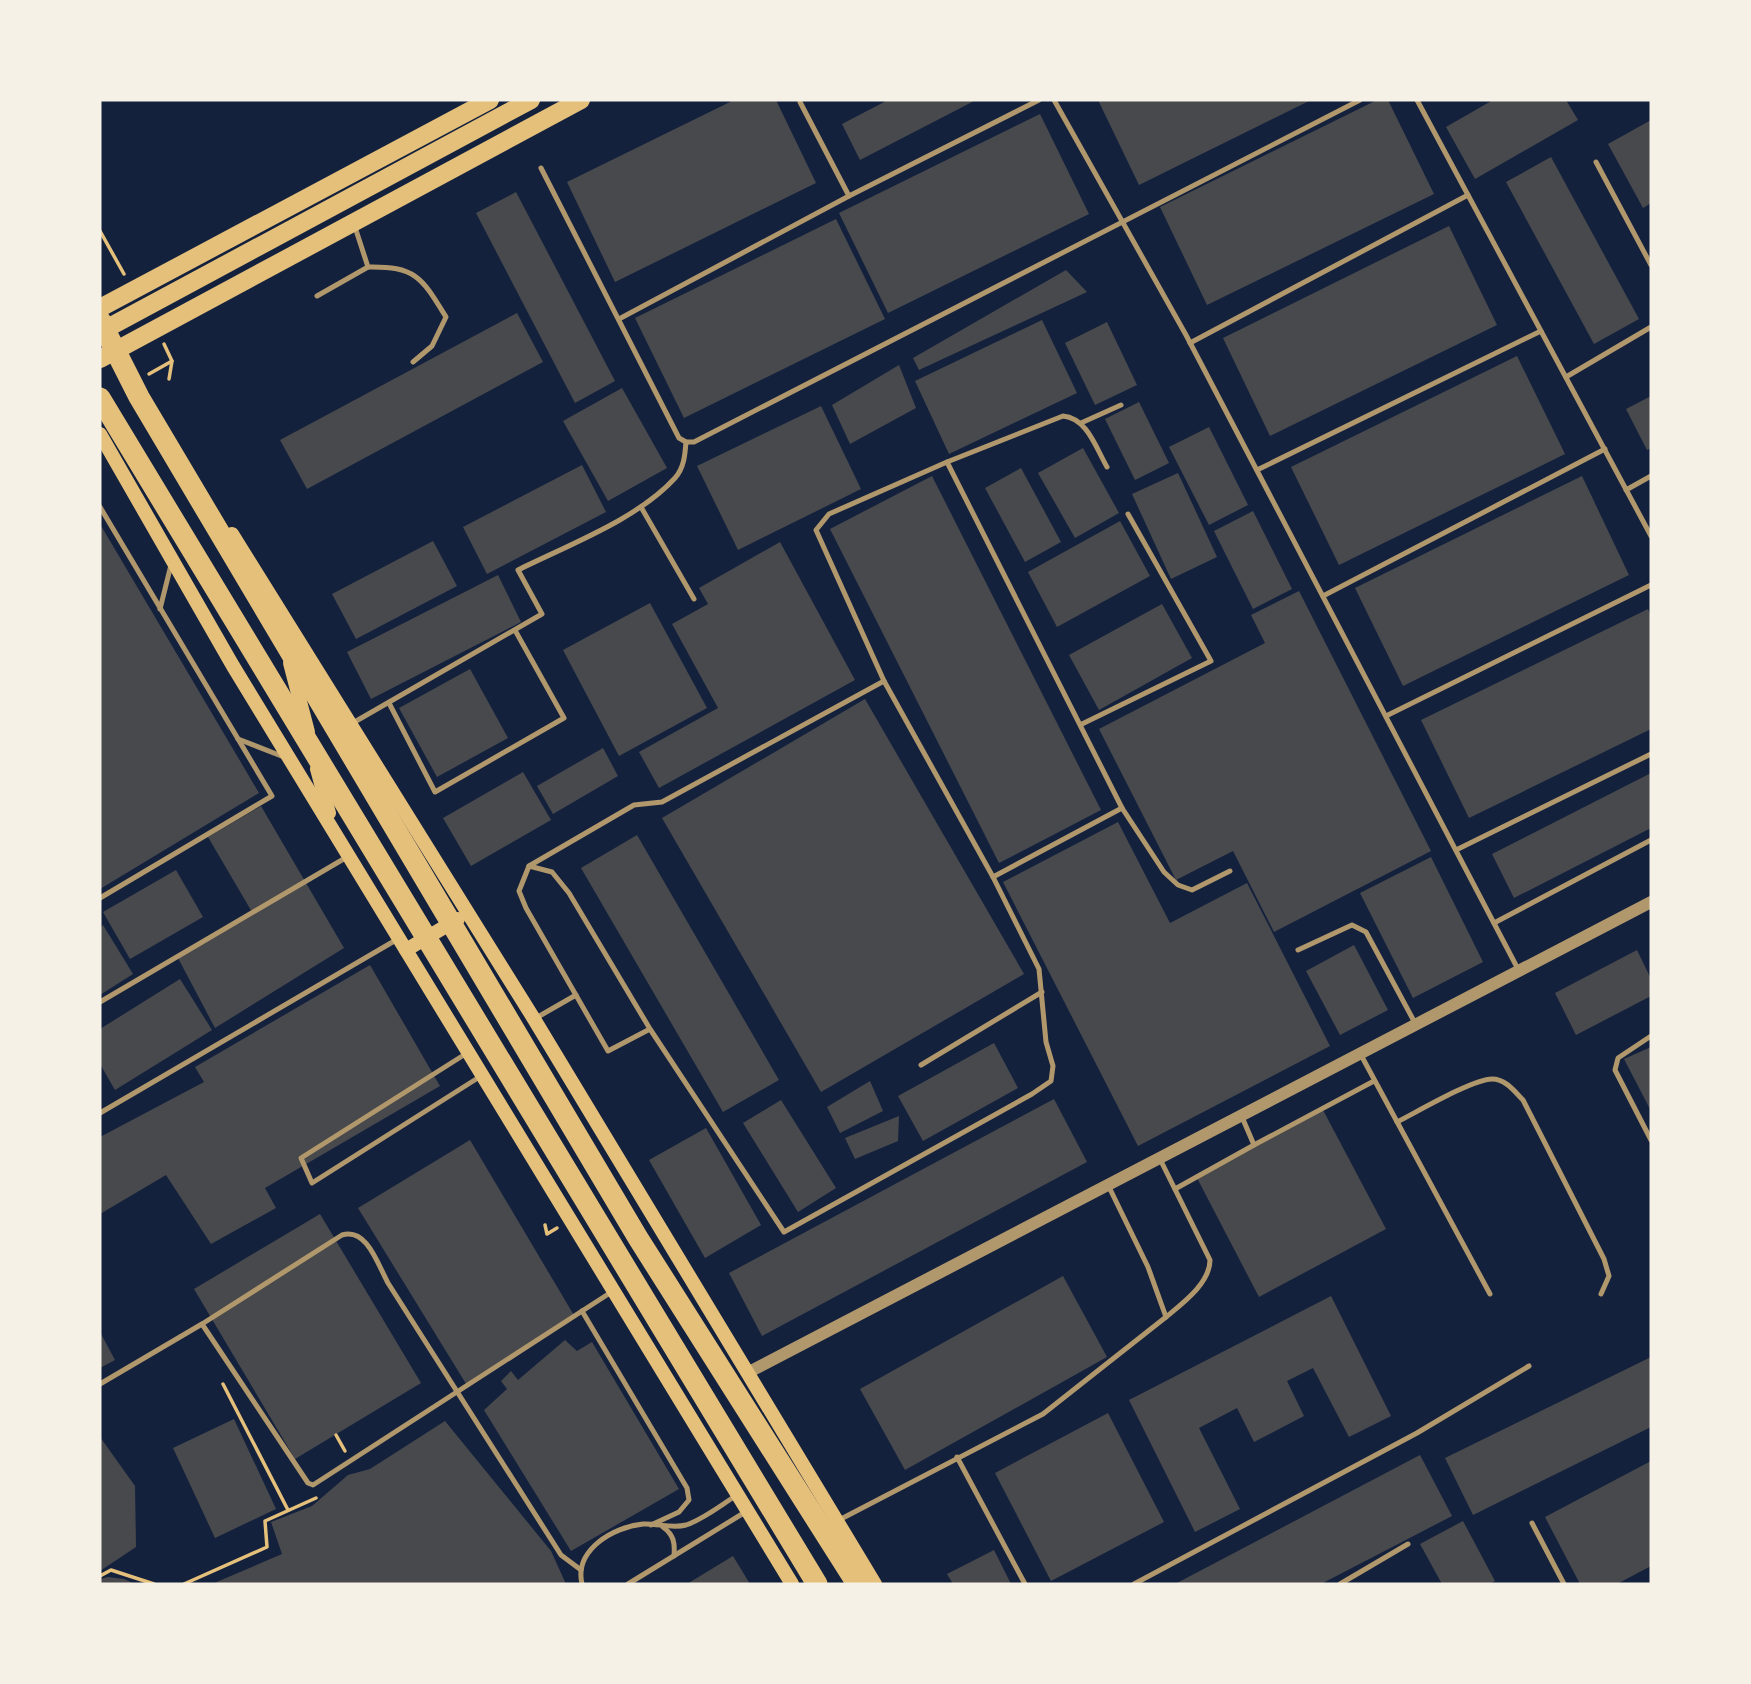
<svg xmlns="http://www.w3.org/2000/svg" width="1751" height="1684" viewBox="0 0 1751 1684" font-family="Signika,sans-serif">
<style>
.building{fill:#48494c}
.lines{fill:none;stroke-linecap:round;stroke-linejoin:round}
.path{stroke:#e5c07b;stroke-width:3.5}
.service{stroke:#b1986c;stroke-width:5}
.tertiary{stroke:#b1986c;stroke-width:12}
.secondary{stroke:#e5c07b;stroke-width:14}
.primary{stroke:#e5c07b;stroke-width:18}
.motorway{stroke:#e5c07b;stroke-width:21}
</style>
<rect width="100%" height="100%" fill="#14213d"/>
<g class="building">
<polygon points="734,100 776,100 816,183 615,282 567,182"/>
<polygon points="888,100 976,100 860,160 842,124"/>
<polygon points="1098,100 1311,100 1139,185"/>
<polygon points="1377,100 1388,100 1434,194 1207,305 1160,207"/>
<polygon points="1493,100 1566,100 1578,120 1475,179 1446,127"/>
<polygon points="1040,114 1089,214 888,313 839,213"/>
<polygon points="1651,120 1651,203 1643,208 1608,144"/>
<polygon points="1551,157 1639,319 1594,344 1506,182"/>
<polygon points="516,192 615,381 575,403 476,213"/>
<polygon points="836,219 885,319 684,418 635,318"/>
<polygon points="1449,226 1497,325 1270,436 1223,338"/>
<polygon points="1066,270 1087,292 919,370 913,358"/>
<polygon points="517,313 543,362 307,489 280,440"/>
<polygon points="1042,320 1077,393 949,454 915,381"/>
<polygon points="1107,322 1137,385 1095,405 1065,343"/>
<polygon points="1517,356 1565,454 1339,565 1291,467"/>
<polygon points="899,365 916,408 850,444 832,405"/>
<polygon points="622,388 667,468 608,501 563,421"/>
<polygon points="1651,396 1651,448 1647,450 1626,409"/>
<polygon points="1139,402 1169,463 1135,480 1105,419"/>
<polygon points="821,406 861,489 738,550 697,466"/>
<polygon points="1209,427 1248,505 1209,525 1169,447"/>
<polygon points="1083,448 1119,513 1075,538 1038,473"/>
<polygon points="582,465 606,512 487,574 463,527"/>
<polygon points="1021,468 1061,542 1025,562 985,488"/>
<polygon points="1178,473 1217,557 1171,579 1132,494"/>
<polygon points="932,476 1101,810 999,863 830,529"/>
<polygon points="1582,476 1629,575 1403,686 1355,588"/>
<polygon points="1253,511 1292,589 1253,609 1214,531"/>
<polygon points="1120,521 1150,576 1057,627 1028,572"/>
<polygon points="100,524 259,793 100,889"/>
<polygon points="433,541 457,586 356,639 332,594"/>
<polygon points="780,542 855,680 659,788 639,752 718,708 672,624 708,604 699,588"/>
<polygon points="498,575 521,622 371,699 347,652"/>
<polygon points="1299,591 1431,851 1274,932 1233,851 1176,880 1099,729 1265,643 1251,615"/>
<polygon points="650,603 707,708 619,756 563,650"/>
<polygon points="1162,604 1192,658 1099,710 1069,655"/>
<polygon points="1648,609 1651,616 1651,729 1469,818 1421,720"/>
<polygon points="470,669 508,738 437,777 399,708"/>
<polygon points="865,699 1024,974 821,1092 662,818"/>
<polygon points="603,748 618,776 553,814 537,786"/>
<polygon points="523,772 551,820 471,866 443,818"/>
<polygon points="1651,773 1651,828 1514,898 1492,854"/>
<polygon points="261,806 344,948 215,1028 178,958 252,912 208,837"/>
<polygon points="1118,822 1170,923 1247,883 1330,1046 1138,1146 1003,882"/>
<polygon points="637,835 779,1080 723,1112 581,868"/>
<polygon points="1431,857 1483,962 1413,998 1360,893"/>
<polygon points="176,870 203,917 130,959 103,912"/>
<polygon points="103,925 133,974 100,995 100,928"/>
<polygon points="1354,945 1388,1010 1340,1035 1306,971"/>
<polygon points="1637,950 1651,979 1651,996 1576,1035 1555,993"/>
<polygon points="370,965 440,1086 265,1188 276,1208 211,1244 166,1175 100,1214 100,1137 204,1082 195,1067"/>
<polygon points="180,979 212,1030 115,1090 100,1064 100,1029"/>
<polygon points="994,1043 1018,1088 923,1141 898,1096"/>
<polygon points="1651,1047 1651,1111 1624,1059"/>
<polygon points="870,1081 883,1111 840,1133 827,1107"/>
<polygon points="1054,1099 1087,1162 762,1336 729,1273"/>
<polygon points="781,1100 836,1188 798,1212 743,1123"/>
<polygon points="1323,1110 1386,1229 1259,1297 1197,1178"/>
<polygon points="899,1116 898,1141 855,1159 845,1138"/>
<polygon points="706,1128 761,1225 705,1258 649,1160"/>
<polygon points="470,1140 575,1317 468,1387 358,1208"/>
<polygon points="320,1214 421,1383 295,1459 194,1289"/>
<polygon points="1063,1276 1107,1357 905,1470 860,1389"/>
<polygon points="1331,1296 1391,1416 1349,1437 1313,1368 1287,1381 1304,1416 1254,1442 1237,1408 1199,1428 1240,1509 1195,1532 1129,1400"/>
<polygon points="100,1332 115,1360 100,1368"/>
<polygon points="565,1340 577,1351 592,1342 679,1489 571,1551 484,1410 507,1389 501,1381 511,1371 518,1380"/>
<polygon points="1651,1357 1651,1427 1473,1515 1445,1458"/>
<polygon points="1108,1413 1164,1522 1051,1581 995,1473"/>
<polygon points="234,1419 276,1509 215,1538 173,1448"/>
<polygon points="445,1421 551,1551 566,1584 212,1584 282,1554 271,1522 312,1506 348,1475 370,1469"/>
<polygon points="100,1437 135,1486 136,1547 100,1571"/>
<polygon points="1420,1455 1452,1516 1321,1584 1175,1584"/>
<polygon points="1651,1461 1651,1566 1617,1584 1580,1584 1545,1517"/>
<polygon points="1463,1521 1495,1581 1489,1584 1442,1584 1420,1544"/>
<polygon points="994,1550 1011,1584 953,1584 947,1574"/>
<polygon points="733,1556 750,1584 687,1584"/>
<polygon points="108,1577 124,1579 135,1584 100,1584 100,1579"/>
</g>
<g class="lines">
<g class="path">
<polyline points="100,231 124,274"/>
<polyline points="164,344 172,361 169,379"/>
<polyline points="149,374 172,361"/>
<polyline points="545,1225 547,1234 557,1228"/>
<polyline points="223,1384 288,1510"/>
<polyline points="336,1435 345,1451"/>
<polyline points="100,1576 111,1570 154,1584"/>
<polyline points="184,1584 267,1547 265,1521 316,1498"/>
</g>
<g class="service">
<polyline points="1054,100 1186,335 1519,971"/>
<polyline points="1417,100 1651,536"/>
<polyline points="800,102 849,196"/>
<polyline points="1596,162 1651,265"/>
<polyline points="541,168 679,438 686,442 694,442 1360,100"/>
<path d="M354,224L368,267C416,266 422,278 446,317L432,346L413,362"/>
<polyline points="317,296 368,267"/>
<polyline points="619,319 849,196 1039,100"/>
<polyline points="1190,343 1468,195"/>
<polyline points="1566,377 1651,327"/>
<polyline points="1081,423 1121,405"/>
<path d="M947,462L1063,416C1087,418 1096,448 1107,467"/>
<polyline points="1257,470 1541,331"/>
<polyline points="1626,490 1651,476"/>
<polyline points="100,507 272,796 100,898"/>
<polyline points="641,507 694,599"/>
<polyline points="1323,596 1605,449"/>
<polyline points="160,609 171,565"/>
<polyline points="389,703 435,792 564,718 516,632"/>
<polyline points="1386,716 1651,585"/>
<path d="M351,724L542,614L518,570C568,545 638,519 675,478C684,468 685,455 686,442"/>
<polyline points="1082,724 1211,661 1128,514"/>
<polyline points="238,739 284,757"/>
<polyline points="1456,850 1651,754"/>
<polyline points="529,866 634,805 662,802 884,681 816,530 829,514 947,462 1122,808 1164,872 1178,885 1192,890 1230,871"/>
<polyline points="993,877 1122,808"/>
<polyline points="1494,923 1651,840"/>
<polyline points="1298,950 1352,925 1366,932 1415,1023"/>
<polyline points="100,1002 347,857"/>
<polyline points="536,1018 576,995"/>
<polyline points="650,1029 569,893 552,872 529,866 519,891 526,908 608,1051 650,1029 784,1232 1032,1094 1051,1081 1053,1066 1046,1042 1039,969 993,877 884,681"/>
<polyline points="1651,1036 1618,1058 1615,1070 1651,1140"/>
<polyline points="467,1053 301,1158 312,1183 481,1076"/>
<polyline points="1361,1055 1490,1294"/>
<polyline points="921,1065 1042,992"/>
<polyline points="100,1113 396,940"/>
<path d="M1397,1122C1417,1112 1473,1079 1492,1079C1506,1079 1515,1092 1523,1100L1604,1259L1609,1276L1601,1294"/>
<polyline points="1254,1145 1374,1081"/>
<path d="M1159,1157L1210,1260C1210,1283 1183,1303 1166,1317"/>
<polyline points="1175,1189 1254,1145 1242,1117"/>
<polyline points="582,1311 687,1488 689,1500 679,1512 651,1525"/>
<polyline points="202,1324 308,1483 313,1485 613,1291"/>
<path d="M100,1384L202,1324L342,1235C367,1227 378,1265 388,1283L561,1555L581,1570"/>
<polyline points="957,1457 1025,1584"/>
<polyline points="839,1520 1043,1414 1166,1317 1148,1267 1109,1187"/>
<polyline points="1532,1523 1564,1584"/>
<path d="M663,1527C674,1535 675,1543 674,1556"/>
<path d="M582,1584C574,1550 613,1527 643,1524C657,1523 672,1529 686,1525C704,1519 721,1505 737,1495"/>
<polyline points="628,1584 747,1511"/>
<polyline points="1134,1584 1417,1433 1529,1366"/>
<polyline points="1340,1584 1408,1544"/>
</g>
<polyline class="tertiary" points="747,1373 1651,902"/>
<g class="secondary">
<polyline points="100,434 233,666 792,1584"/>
<polyline points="232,534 534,1019 875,1584"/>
<polyline points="290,663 308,732"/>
<polyline points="317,769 329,813"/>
<polyline points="406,950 458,919"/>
</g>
<g class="primary">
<polyline points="100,308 490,100"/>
<polyline points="100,332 531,100"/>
<polyline points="100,359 581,100"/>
</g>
<g class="motorway">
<polyline points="100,320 139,397 638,1238 857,1584"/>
<polyline points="100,398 817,1584"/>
</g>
</g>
<rect width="1751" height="1684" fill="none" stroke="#f6f1e7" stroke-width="203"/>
</svg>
